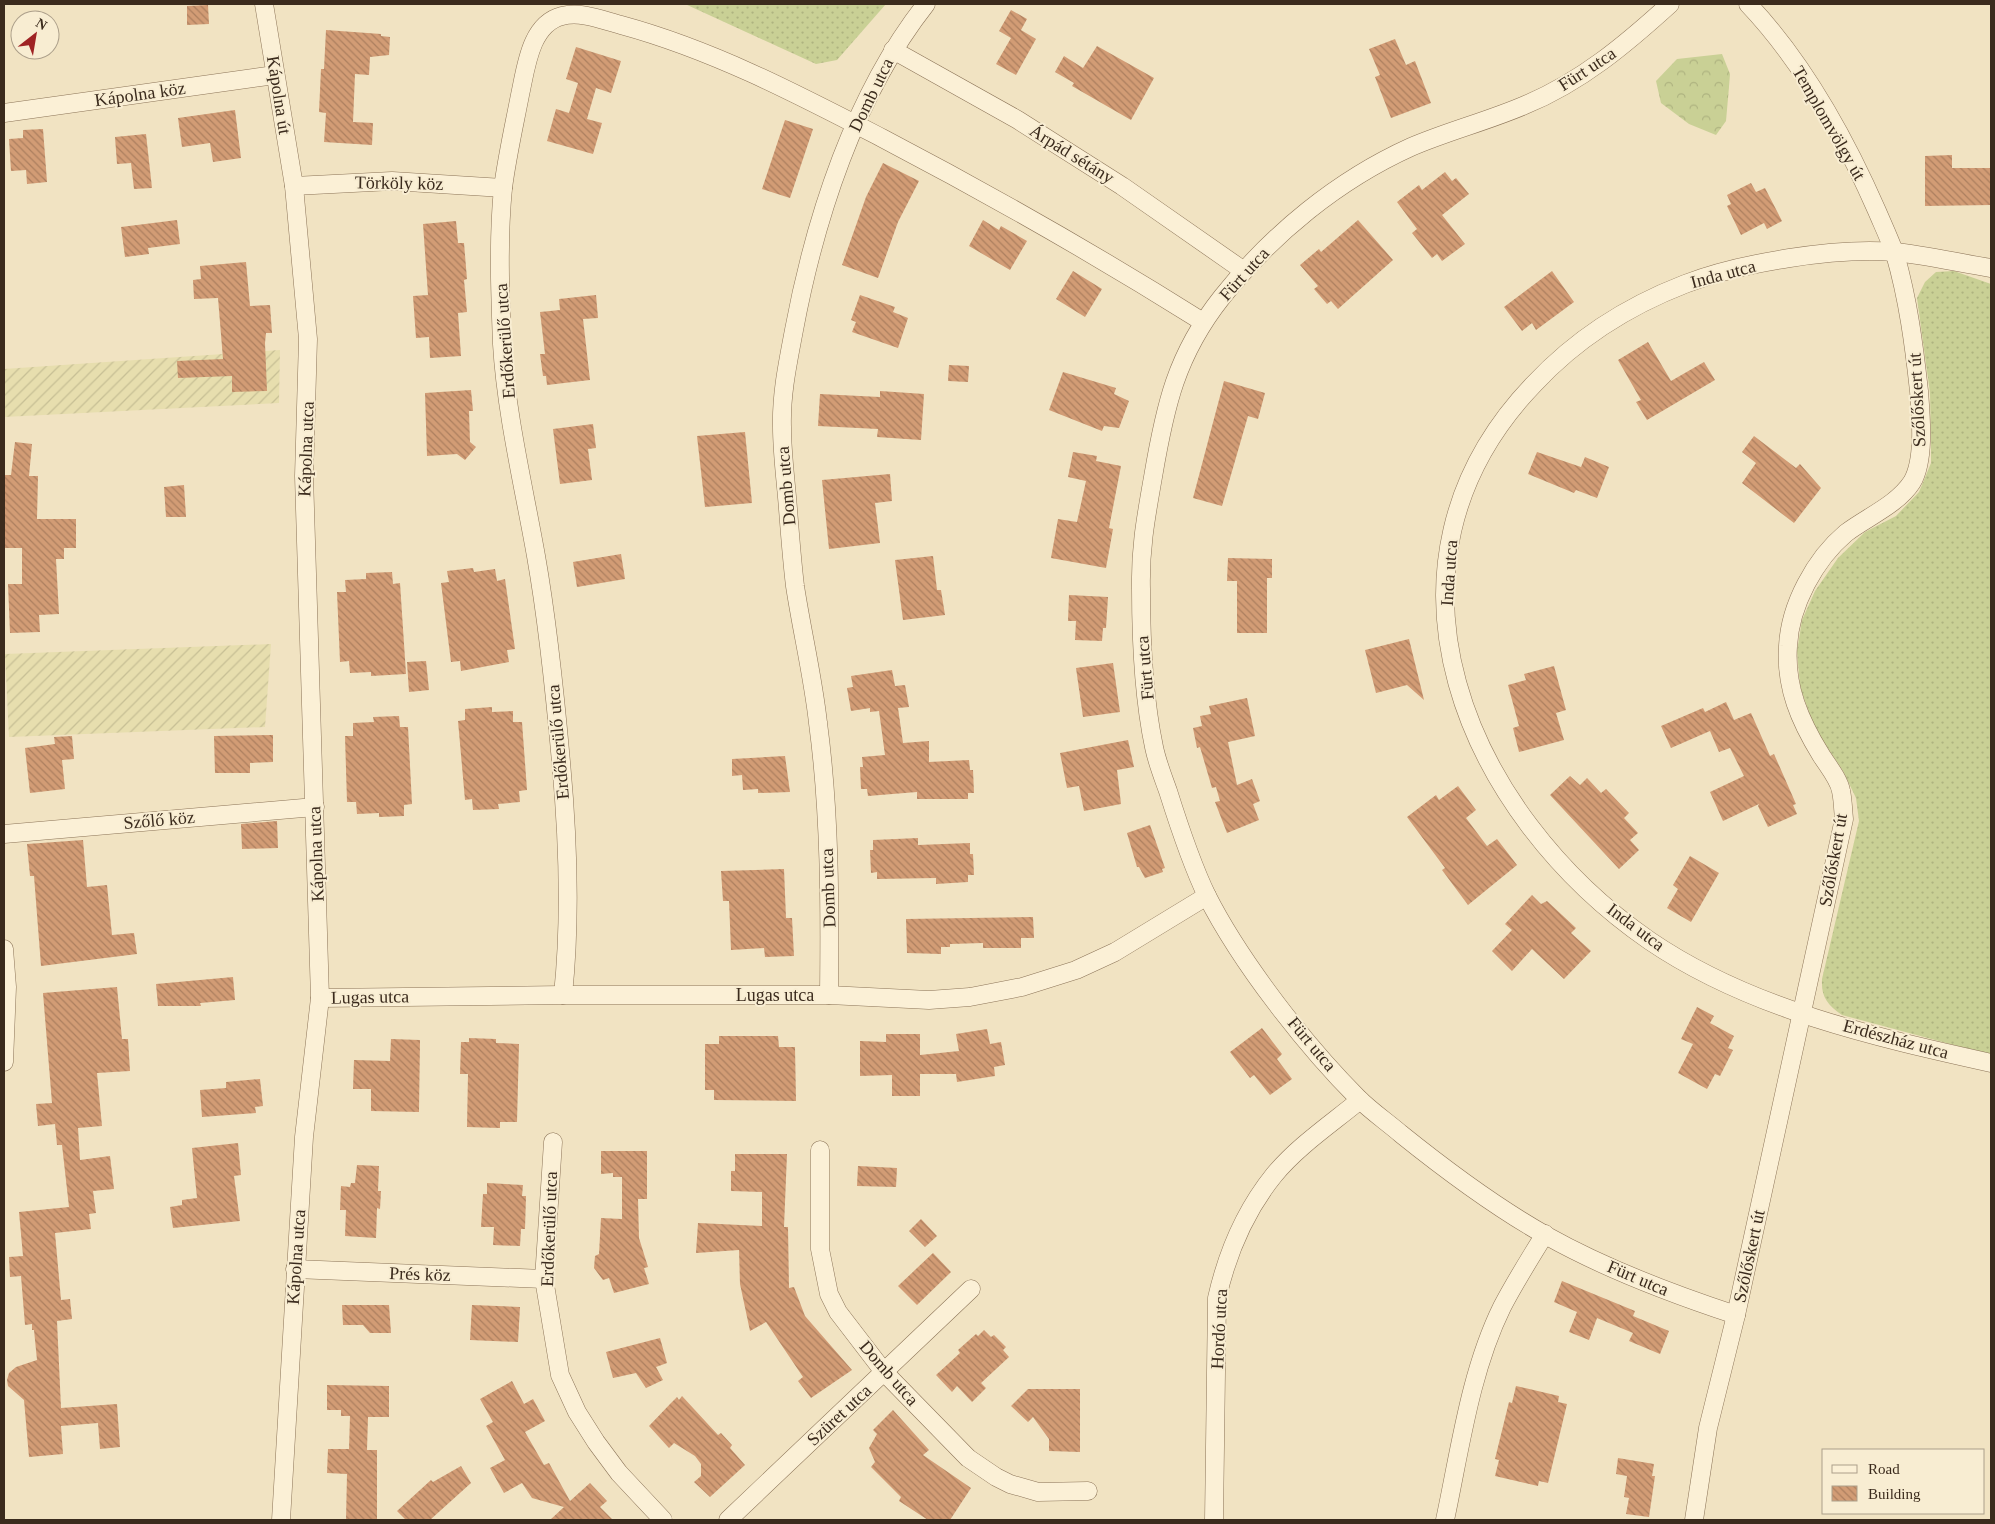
<svg xmlns="http://www.w3.org/2000/svg" width="1995" height="1524" viewBox="0 0 1995 1524" font-family="Georgia,serif">
<style>
.farmland{fill:url(#farmland-furrows)}
.grass{fill:url(#grass-dots)}
.forest{fill:url(#forest-crowns)}
.building{fill:url(#building-back-hatch)}
.lines{fill:none;stroke-linecap:round;stroke-linejoin:round}
.minor-casing{stroke:#8c7458;stroke-width:19}
.minor{stroke:#fbf0d6;stroke-width:18}
.labels{text-anchor:middle;dominant-baseline:central;stroke-width:4;stroke-linejoin:round;paint-order:stroke}
.street-label{font-size:18px;fill:#3b2b1d;stroke:#f8edd2}
</style>
<defs>
<pattern id="farmland-furrows" width="10" height="10" patternUnits="userSpaceOnUse" patternTransform="scale(1.25)"><rect width="10" height="10" fill="#e7deae"/><path d="M-1 1l2-2M0 10L10 0M9 11l2-2" fill="none" stroke="#c7bf95"/></pattern>
<pattern id="grass-dots" width="8" height="8" patternUnits="userSpaceOnUse" patternTransform="scale(1.25)"><rect width="8" height="8" fill="#c9d095"/><path d="M2 2h.1M6 6h.1" fill="none" stroke="#aeb380" stroke-width="1.8" stroke-linecap="round"/></pattern>
<pattern id="forest-crowns" width="20" height="18" patternUnits="userSpaceOnUse" patternTransform="scale(1.25)"><rect width="20" height="18" fill="#c9d095"/><path d="M2 6a3 3 0 1 1 6 0M12 15a3 3 0 1 1 6 0" fill="none" stroke="#aeb380"/></pattern>
<pattern id="building-back-hatch" width="6" height="6" patternUnits="userSpaceOnUse" patternTransform="scale(1.25)"><rect width="6" height="6" fill="#d29c75"/><path d="M-1 5l2 2M0 0l6 6M5-1l2 2" fill="none" stroke="#ac7f5f"/></pattern>
</defs>
<rect width="100%" height="100%" fill="#f1e3c2"/>
<g class="farmland">
<polygon points="280,350 279,403 4,417 4,369"/>
<polygon points="271,644 265,727 9,737 5,654"/>
</g>
<g class="grass">
<polygon points="685,4 886,4 837,60 816,64"/>
<path d="M1954,271L1991,284V1055L1842,1015C1827,1004 1821,997 1822,979L1859,821L1856,798L1843,771L1815,729L1800,687L1797,651L1802,620L1815,591L1838,558L1865,532L1896,516L1919,492L1931,463V441L1930,393L1917,298L1925,282L1936,272Z"/>
</g>
<polygon class="forest" points="1722,54 1730,74 1729,87 1726,121 1716,135 1689,124 1661,103 1656,81 1677,59"/>
<g class="building">
<polygon points="208,5 209,24 187,25 187,6"/>
<polygon points="1011,10 1027,19 1021,30 1036,39 1016,75 996,64 1011,38 999,31"/>
<polygon points="326,30 381,34 381,36 390,37 389,55 370,57 369,75 355,74 353,122 373,123 372,145 324,142 326,113 319,112 321,69 324,69"/>
<polygon points="1395,39 1406,65 1415,61 1431,103 1391,118 1375,77 1380,75 1369,49"/>
<polygon points="1097,46 1154,78 1131,120 1072,86 1074,83 1055,72 1064,56 1083,68"/>
<polygon points="576,47 621,61 611,93 596,88 587,119 602,123 593,154 547,141 556,109 569,113 578,83 566,79"/>
<polygon points="235,110 241,158 213,162 210,143 182,147 178,118"/>
<polygon points="785,120 813,129 790,198 762,189"/>
<polygon points="43,129 47,182 27,184 26,170 11,171 9,139 23,138 23,130"/>
<polygon points="146,134 152,188 134,189 131,163 117,164 115,137"/>
<polygon points="1952,155 1952,168 1991,168 1991,205 1925,206 1925,156"/>
<polygon points="883,163 919,181 898,222 878,278 842,265 866,197"/>
<polygon points="1445,172 1452,181 1456,178 1469,194 1442,215 1465,244 1442,261 1437,254 1432,258 1412,233 1417,229 1397,202 1419,185 1422,190"/>
<polygon points="1751,183 1756,192 1765,188 1782,221 1767,229 1764,223 1741,235 1727,206 1731,204 1727,195"/>
<polygon points="177,220 180,244 148,248 149,254 125,257 121,227"/>
<polygon points="983,220 999,230 1001,226 1027,241 1010,270 969,246"/>
<polygon points="1358,220 1393,260 1338,309 1331,301 1327,304 1314,289 1318,286 1300,265 1319,249 1321,252"/>
<polygon points="456,221 458,243 464,243 467,279 464,280 467,312 458,313 461,356 430,358 429,337 416,338 413,296 428,295 423,224"/>
<polygon points="246,262 250,306 270,305 272,333 266,333 265,343 267,391 232,392 232,376 178,378 177,361 223,359 218,298 194,299 193,280 201,279 200,266"/>
<polygon points="1073,271 1102,289 1085,317 1056,299"/>
<polygon points="1552,271 1574,302 1536,330 1532,323 1522,331 1504,307"/>
<polygon points="596,295 598,318 583,319 590,380 547,385 546,376 543,376 540,354 545,354 540,312 560,310 559,299"/>
<polygon points="860,295 895,307 893,312 908,318 898,348 852,332 856,322 851,320"/>
<polygon points="1648,342 1671,381 1704,362 1715,380 1647,420 1636,402 1641,400 1618,360"/>
<polygon points="949,365 969,366 968,382 948,381"/>
<polygon points="1063,372 1116,388 1114,394 1129,401 1119,428 1104,426 1102,431 1049,410"/>
<polygon points="1224,381 1265,393 1258,419 1248,416 1222,506 1193,498"/>
<polygon points="471,390 473,411 469,411 470,442 476,447 465,460 457,454 427,456 425,393"/>
<polygon points="880,391 924,394 921,440 877,437 878,429 818,426 820,394 880,397"/>
<polygon points="593,424 596,448 588,449 592,480 560,484 553,429"/>
<polygon points="745,432 752,503 705,507 697,436"/>
<polygon points="1754,436 1796,468 1800,464 1821,488 1794,523 1742,483 1756,463 1742,452"/>
<polygon points="15,442 32,444 29,476 38,476 37,519 76,519 76,548 64,548 64,559 56,559 59,614 39,615 40,632 10,633 8,584 22,584 22,548 4,548 4,475 11,475"/>
<polygon points="1073,452 1097,456 1096,461 1121,466 1109,528 1113,529 1106,568 1051,558 1058,519 1077,522 1086,481 1068,477"/>
<polygon points="1537,452 1581,467 1585,457 1609,467 1597,498 1576,490 1574,493 1528,474"/>
<polygon points="890,474 892,501 875,503 880,543 829,549 822,480"/>
<polygon points="184,485 186,517 166,517 164,487"/>
<polygon points="621,554 625,579 577,587 573,562"/>
<polygon points="933,556 937,590 941,590 945,615 903,620 895,560"/>
<polygon points="1228,558 1272,559 1272,578 1267,578 1267,633 1237,633 1237,581 1227,581"/>
<polygon points="473,568 474,572 495,569 497,581 505,579 515,649 507,650 509,662 461,671 460,661 451,662 441,583 449,582 447,571"/>
<polygon points="392,572 393,584 400,583 406,674 371,676 371,672 350,673 349,661 340,662 337,592 346,592 345,580 366,579 366,573"/>
<polygon points="1069,595 1108,597 1106,628 1103,628 1102,641 1075,640 1076,621 1068,621"/>
<polygon points="1409,639 1424,700 1407,685 1376,693 1365,650"/>
<polygon points="426,661 429,690 409,692 407,662"/>
<polygon points="1113,663 1120,712 1083,717 1076,668"/>
<polygon points="1554,666 1566,710 1556,713 1564,740 1519,752 1513,728 1519,726 1508,685 1526,680 1524,674"/>
<polygon points="892,670 895,686 905,685 909,707 898,708 903,743 929,741 929,762 969,760 970,770 973,770 974,793 968,793 968,799 917,799 917,792 868,796 867,789 861,789 860,767 863,767 862,757 885,755 879,711 870,712 870,708 851,711 847,688 853,687 851,676"/>
<polygon points="1247,698 1255,736 1228,742 1237,785 1252,779 1260,801 1253,804 1259,820 1227,833 1215,802 1220,801 1216,787 1212,788 1200,747 1197,748 1193,728 1202,726 1200,716 1211,714 1209,706"/>
<polygon points="1726,702 1734,720 1751,713 1770,756 1774,754 1796,804 1793,805 1797,814 1768,827 1758,806 1759,804 1723,821 1710,792 1744,776 1730,748 1719,752 1710,731 1671,748 1661,726 1703,708 1705,712"/>
<polygon points="492,707 492,712 513,711 513,722 522,722 527,790 519,791 520,802 498,804 499,809 473,810 472,799 465,800 458,721 465,720 465,709"/>
<polygon points="399,716 400,727 408,727 412,804 404,805 404,816 379,817 379,813 357,814 356,802 347,802 345,736 353,736 353,723 374,722 373,717"/>
<polygon points="273,735 273,762 250,763 250,773 215,773 214,736"/>
<polygon points="72,736 74,759 62,760 65,789 30,793 25,748 55,744 54,737"/>
<polygon points="1128,740 1134,767 1117,770 1121,804 1084,811 1079,786 1067,788 1060,753"/>
<polygon points="785,756 790,792 758,793 758,789 743,790 742,775 732,776 732,759"/>
<polygon points="1570,776 1580,785 1587,778 1601,793 1606,789 1629,813 1624,818 1638,833 1630,840 1639,850 1619,869 1550,795"/>
<polygon points="1458,786 1476,810 1466,818 1487,846 1497,839 1517,865 1468,905 1442,870 1445,868 1407,817 1436,795 1439,800"/>
<polygon points="277,821 278,848 242,849 241,824"/>
<polygon points="1150,825 1165,868 1162,869 1163,872 1145,878 1139,867 1137,867 1127,833"/>
<polygon points="918,838 918,845 970,843 970,854 973,854 974,875 968,875 968,882 936,884 936,878 877,879 877,872 871,873 870,850 873,850 873,840"/>
<polygon points="83,840 87,887 107,885 112,935 134,933 137,954 41,966 34,876 30,876 27,844"/>
<polygon points="1690,856 1719,873 1691,922 1667,908 1678,889 1673,885"/>
<polygon points="784,869 786,918 792,918 794,956 765,957 764,948 731,950 729,901 723,901 721,871"/>
<polygon points="1532,895 1541,904 1547,901 1576,928 1571,933 1591,951 1564,979 1532,949 1512,971 1492,951 1512,930 1505,924"/>
<polygon points="1033,917 1034,938 1021,938 1021,948 983,948 983,943 950,944 950,947 941,947 941,954 907,953 906,919"/>
<polygon points="233,977 235,1000 200,1003 201,1006 158,1006 156,984"/>
<polygon points="117,987 122,1039 128,1039 130,1071 97,1073 102,1126 78,1128 80,1160 110,1156 114,1189 93,1191 96,1213 89,1214 91,1229 55,1233 61,1300 70,1299 72,1319 57,1321 61,1408 117,1404 120,1447 100,1449 98,1423 61,1426 63,1454 29,1457 24,1400 8,1386 7,1380 9,1373 16,1367 37,1360 34,1330 32,1330 32,1324 25,1325 21,1276 10,1277 9,1257 23,1256 19,1212 69,1207 62,1145 57,1145 55,1124 38,1126 36,1104 52,1103 43,993"/>
<polygon points="1697,1007 1714,1016 1710,1023 1734,1036 1728,1048 1733,1050 1720,1076 1715,1074 1707,1089 1678,1073 1693,1044 1681,1039"/>
<polygon points="1262,1028 1282,1054 1277,1059 1292,1079 1270,1095 1254,1075 1250,1078 1230,1052"/>
<polygon points="987,1029 990,1044 1001,1042 1005,1065 994,1067 995,1076 957,1082 956,1074 920,1074 920,1096 892,1096 892,1075 860,1076 860,1041 886,1042 886,1034 920,1034 920,1055 959,1051 956,1034"/>
<polygon points="719,1036 778,1036 779,1047 795,1047 796,1101 714,1100 714,1090 705,1090 705,1044 719,1044"/>
<polygon points="469,1038 496,1039 496,1043 519,1044 517,1122 500,1122 500,1128 467,1127 468,1074 460,1074 461,1042 469,1042"/>
<polygon points="391,1039 420,1040 419,1112 371,1111 371,1089 353,1089 354,1060 390,1061"/>
<polygon points="260,1079 263,1106 255,1107 256,1113 202,1117 200,1090 226,1088 226,1082"/>
<polygon points="238,1143 241,1175 234,1176 240,1221 173,1228 170,1207 182,1205 182,1200 197,1198 192,1148"/>
<polygon points="601,1151 647,1151 647,1199 638,1199 639,1238 648,1267 644,1268 649,1284 614,1293 609,1278 603,1280 594,1268 595,1256 599,1254 601,1218 622,1219 622,1177 613,1177 613,1173 601,1174"/>
<polygon points="735,1154 787,1154 784,1227 788,1227 789,1288 794,1287 805,1316 852,1370 811,1398 798,1381 803,1377 766,1322 750,1331 740,1284 739,1250 696,1253 698,1223 762,1226 762,1192 731,1191 731,1171 735,1171"/>
<polygon points="357,1165 379,1166 378,1191 381,1191 380,1209 377,1208 376,1238 345,1236 346,1210 340,1210 341,1186 350,1187 351,1183 355,1183"/>
<polygon points="858,1166 897,1168 896,1187 857,1186"/>
<polygon points="487,1183 523,1185 522,1196 526,1196 525,1229 521,1229 520,1246 493,1245 494,1227 481,1227 483,1194 487,1194"/>
<polygon points="921,1219 937,1236 925,1247 909,1231"/>
<polygon points="933,1253 951,1272 917,1305 898,1286"/>
<polygon points="1562,1281 1635,1311 1633,1316 1669,1331 1660,1354 1629,1341 1633,1333 1597,1318 1589,1340 1569,1332 1577,1312 1554,1302"/>
<polygon points="342,1305 389,1305 391,1333 370,1333 363,1325 343,1325"/>
<polygon points="472,1305 520,1307 518,1342 470,1340"/>
<polygon points="984,1330 991,1337 994,1335 1006,1347 1003,1350 1009,1357 981,1383 986,1388 972,1402 957,1386 952,1392 936,1375 960,1353 958,1350 976,1334 978,1336"/>
<polygon points="660,1338 667,1363 656,1367 663,1380 646,1388 636,1373 613,1378 606,1352"/>
<polygon points="512,1381 524,1404 533,1399 545,1421 525,1432 544,1465 549,1463 570,1501 590,1483 607,1501 600,1507 613,1520 550,1520 564,1507 532,1498 522,1483 504,1493 490,1468 505,1460 486,1426 493,1422 480,1399"/>
<polygon points="327,1385 389,1386 389,1417 368,1417 367,1450 377,1450 377,1520 346,1520 347,1474 327,1473 328,1449 349,1449 350,1416 341,1416 341,1410 327,1410"/>
<polygon points="1516,1386 1559,1396 1558,1402 1567,1404 1548,1483 1539,1481 1538,1486 1495,1476 1499,1460 1495,1459 1509,1402 1512,1403"/>
<polygon points="1028,1389 1080,1389 1080,1452 1049,1451 1049,1439 1033,1417 1028,1422 1011,1406"/>
<polygon points="682,1396 718,1435 721,1433 732,1445 730,1448 745,1465 710,1497 694,1482 701,1476 701,1464 695,1456 674,1443 669,1448 649,1426 671,1403 677,1397 679,1400"/>
<polygon points="893,1410 929,1450 923,1455 971,1488 950,1520 928,1520 899,1501 901,1497 871,1467 875,1462 869,1448 877,1434 873,1430"/>
<polygon points="1618,1458 1654,1464 1652,1476 1655,1476 1649,1517 1626,1514 1629,1498 1624,1497 1627,1476 1616,1474"/>
<polygon points="461,1466 471,1483 430,1520 406,1520 397,1511 431,1480 433,1482"/>
</g>
<g class="lines">
<g class="minor-casing">
<g id="minor">
<polyline points="264,4 294,186 308,339 304,476 320,998 304,1137 281,1520"/>
<path d="M1670,4C1626,44 1581,82 1525,105C1488,121 1448,131 1411,147C1338,180 1272,234 1222,297C1176,355 1165,406 1153,477C1146,517 1140,548 1141,589C1141,641 1143,695 1154,747C1157,762 1163,777 1168,791C1179,826 1191,863 1207,896C1241,963 1306,1046 1358,1098C1371,1111 1387,1122 1401,1134C1447,1171 1495,1207 1547,1236C1606,1269 1672,1294 1736,1315"/>
<polyline points="893,50 1018,120 1122,186 1244,271"/>
<polyline points="4,113 275,75"/>
<polyline points="294,186 392,181 503,188"/>
<path d="M1991,268C1959,263 1926,255 1894,252C1836,247 1739,263 1685,284C1628,306 1576,339 1534,384C1359,566 1466,814 1650,941C1750,1009 1874,1037 1991,1063"/>
<polyline points="4,834 315,807"/>
<polyline points="4,949 7,987 4,1062"/>
<path d="M563,995C571,919 568,838 561,762C555,694 548,624 536,556C524,488 506,413 502,344C500,292 498,239 503,188C507,157 514,126 520,95C526,68 530,24 562,16C581,11 602,20 621,25C713,50 797,94 882,138C991,195 1098,256 1203,322"/>
<path d="M829,995C830,905 830,813 818,723C813,677 802,632 795,586C792,561 790,535 788,509C786,482 782,454 782,427C781,394 788,362 794,330C815,218 855,94 926,4"/>
<polyline points="320,998 563,995 829,995 929,1000 970,997 1022,987 1076,970 1115,952 1207,896"/>
<polyline points="553,1142 544,1279 560,1375 577,1412 596,1442 619,1473 663,1520"/>
<polyline points="820,1150 820,1249 829,1294 838,1312 884,1372 968,1458 996,1477 1010,1484 1038,1492 1088,1491"/>
<polyline points="295,1269 544,1279"/>
<polyline points="728,1520 971,1289"/>
<path d="M1214,1520L1217,1298C1227,1254 1245,1211 1274,1175C1298,1146 1331,1124 1360,1100"/>
<path d="M1445,1520C1460,1450 1470,1372 1502,1307C1515,1282 1530,1258 1545,1234"/>
<path d="M1694,1520L1708,1428L1736,1315L1844,819C1843,810 1843,800 1841,791C1839,779 1827,765 1821,755C1800,721 1785,687 1788,646C1790,605 1815,559 1846,533C1867,517 1897,505 1912,482C1925,460 1921,417 1919,391C1914,345 1908,299 1895,254C1890,240 1883,225 1877,211C1845,138 1803,62 1748,4"/>
</g>
</g>
<use href="#minor" class="minor"/>
</g>
<g class="labels">
<g class="street-label">
<text transform="translate(1587 69) rotate(-33)">Fürt utca</text>
<text transform="translate(140 94) rotate(-8)">Kápolna köz</text>
<text transform="translate(279 95) rotate(81)">Kápolna út</text>
<text transform="translate(871 95) rotate(-64)">Domb utca</text>
<text transform="translate(1829 123) rotate(60)">Templomvölgy út</text>
<text transform="translate(1072 154) rotate(32)">Árpád sétány</text>
<text transform="translate(399 183) rotate(1)">Törköly köz</text>
<text transform="translate(1244 274) rotate(-48)">Fürt utca</text>
<text transform="translate(1723 274) rotate(-15)">Inda utca</text>
<text transform="translate(505 341) rotate(-94)">Erdőkerülő utca</text>
<text transform="translate(1917 400) rotate(-93)">Szőlőskert út</text>
<text transform="translate(306 449) rotate(-88)">Kápolna utca</text>
<text transform="translate(786 486) rotate(-95)">Domb utca</text>
<text transform="translate(1449 573) rotate(-86)">Inda utca</text>
<text transform="translate(1145 668) rotate(-95)">Fürt utca</text>
<text transform="translate(558 742) rotate(-95)">Erdőkerülő utca</text>
<text transform="translate(159 820) rotate(-5)">Szőlő köz</text>
<text transform="translate(316 854) rotate(-92)">Kápolna utca</text>
<text transform="translate(1833 860) rotate(-80)">Szőlőskert út</text>
<text transform="translate(828 888) rotate(-92)">Domb utca</text>
<text transform="translate(1636 927) rotate(37)">Inda utca</text>
<text x="775" y="995">Lugas utca</text>
<text transform="translate(370 997) rotate(-1)">Lugas utca</text>
<text transform="translate(1896 1039) rotate(15)">Erdészház utca</text>
<text transform="translate(1312 1044) rotate(50)">Fürt utca</text>
<text transform="translate(549 1229) rotate(-88)">Erdőkerülő utca</text>
<text transform="translate(1749 1256) rotate(-78)">Szőlőskert út</text>
<text transform="translate(296 1257) rotate(-86)">Kápolna utca</text>
<text transform="translate(420 1274) rotate(2)">Prés köz</text>
<text transform="translate(1638 1278) rotate(23)">Fürt utca</text>
<text transform="translate(1219 1329) rotate(-87)">Hordó utca</text>
<text transform="translate(889 1373) rotate(49)">Domb utca</text>
<text transform="translate(839 1415) rotate(-43)">Szüret utca</text>
</g>
</g>
<rect width="1995" height="1524" fill="none" stroke="#3b2b1d" stroke-width="10"/>
<rect x="1822" y="1449" width="162" height="65" fill="#f8edd2" stroke="#ac9f8a"/>
<rect x="1832" y="1465" width="25" height="8" fill="#fbf0d6" stroke="#ac9f8a"/>
<text x="1868" y="1474" font-size="15" fill="#3b2b1d">Road</text>
<rect x="1832" y="1486" width="25" height="15" fill="url(#building-back-hatch)" stroke="#ac9f8a"/>
<text x="1868" y="1499" font-size="15" fill="#3b2b1d">Building</text>
<g transform="translate(35 35) rotate(31)"><circle r="24" fill="#f8edd2" stroke="#ac9f8a"/>
<path d="M0-4L9 19L0 12L-9 19Z" fill="#9f2324"/>
<text y="-8" font-size="14" font-weight="bold" text-anchor="middle" fill="#3b2b1d">N</text>
</g>
</svg>
